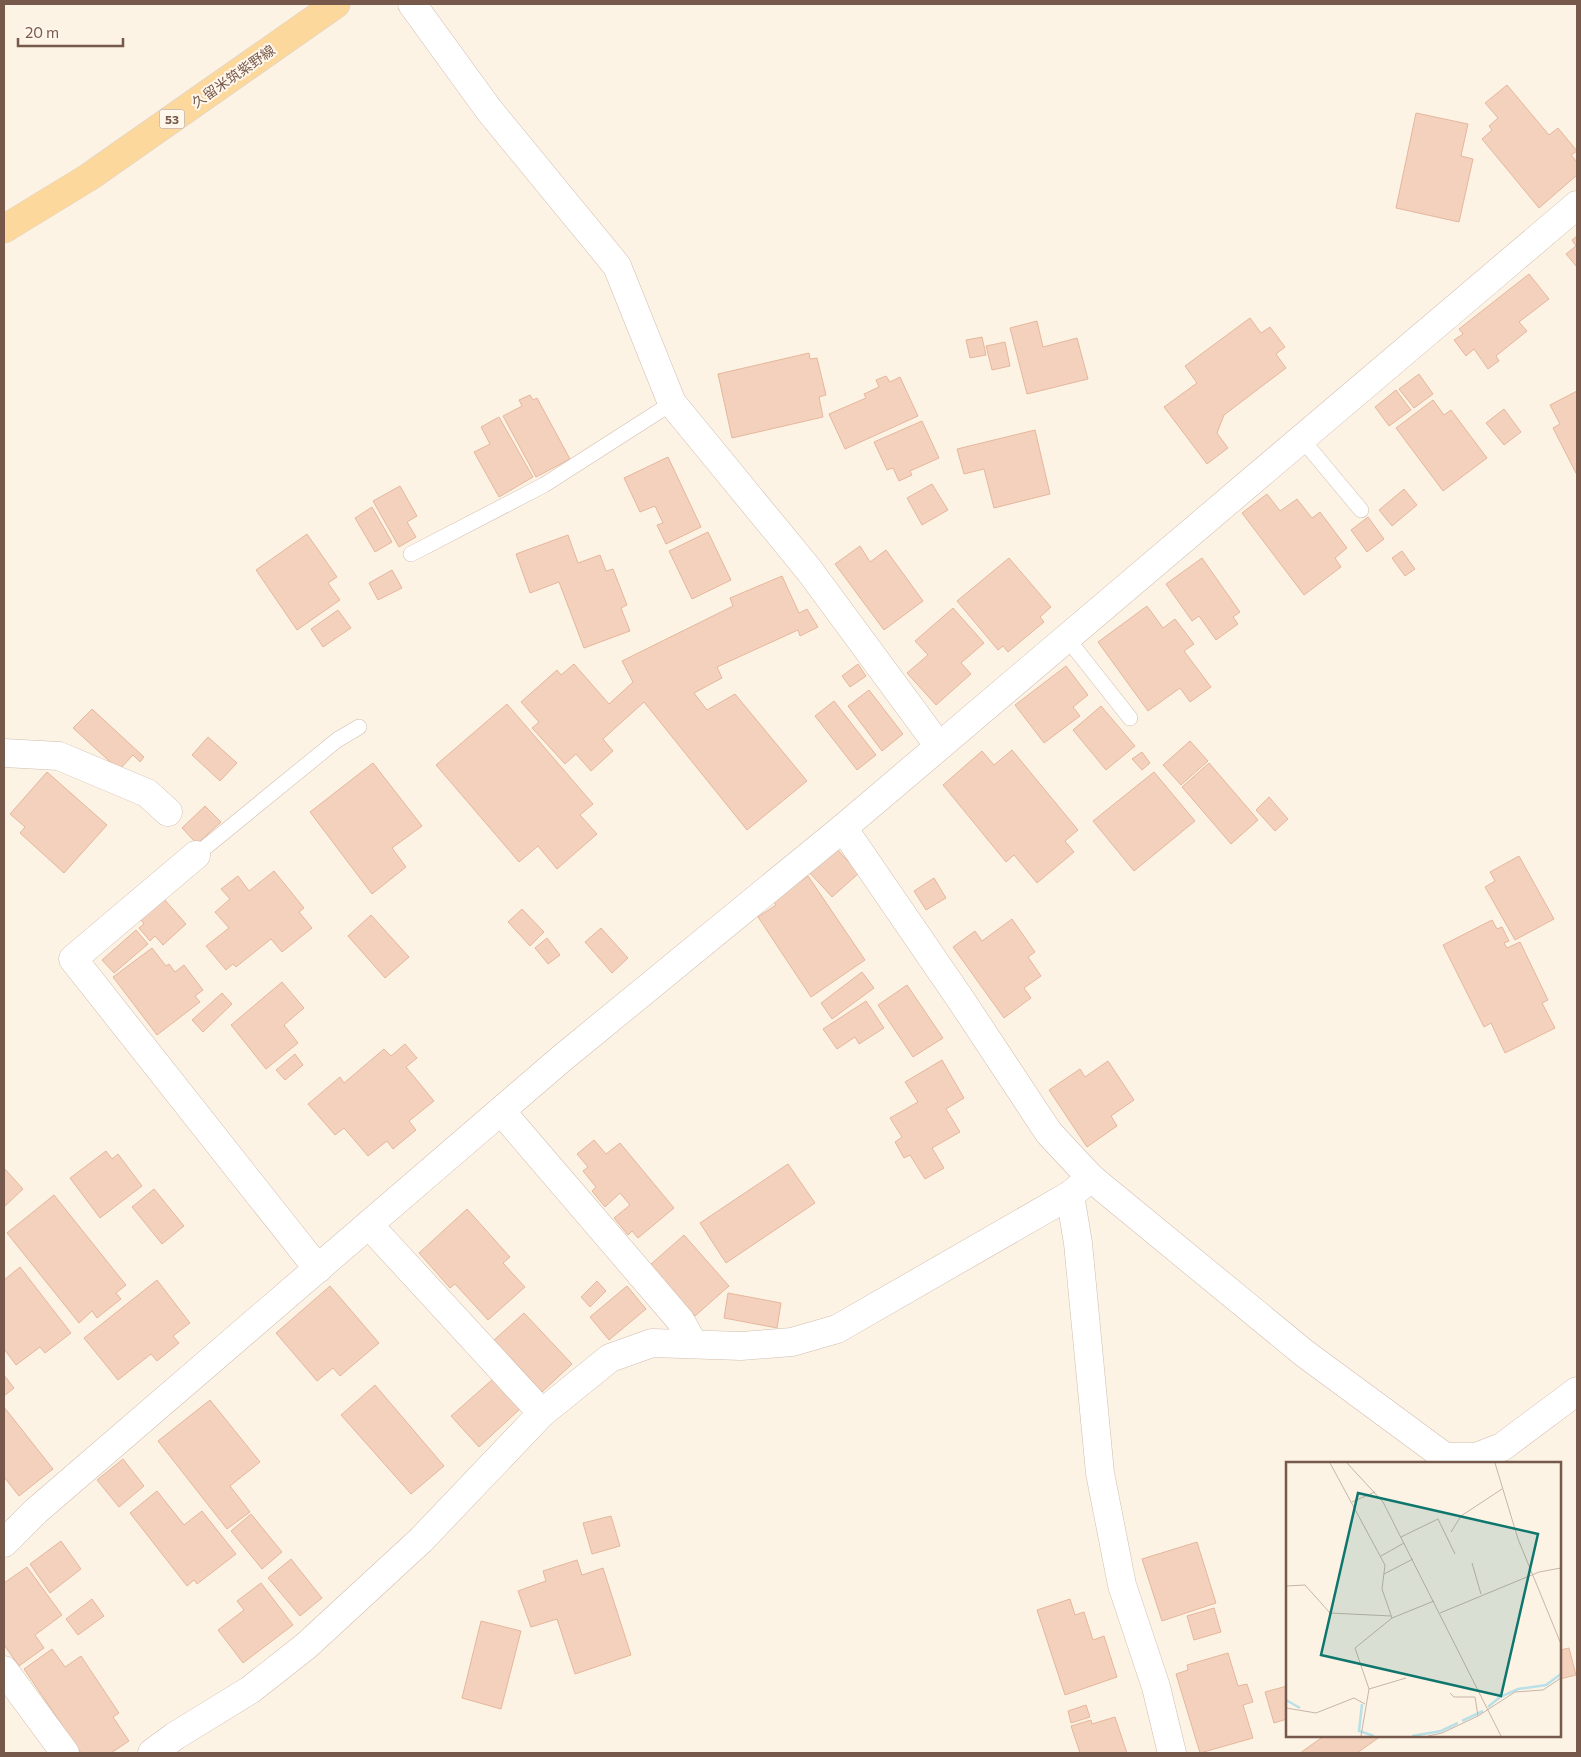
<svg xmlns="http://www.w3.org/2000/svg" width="1581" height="1757" viewBox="0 0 1581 1757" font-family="Commissioner,'Noto Sans JP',sans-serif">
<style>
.building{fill:#f3d1bc;stroke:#e5b79c}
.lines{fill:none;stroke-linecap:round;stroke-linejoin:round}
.service-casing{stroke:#d0bdae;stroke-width:16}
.minor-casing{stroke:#d0bdae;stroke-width:29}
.primary-casing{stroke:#dbd4d0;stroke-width:29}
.service{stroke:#fff;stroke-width:15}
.minor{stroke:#fff;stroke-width:28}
.primary{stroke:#fcd89d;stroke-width:28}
.labels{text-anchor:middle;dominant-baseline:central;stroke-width:4;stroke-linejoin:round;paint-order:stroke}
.shield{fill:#fff7ec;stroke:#9f887b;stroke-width:1}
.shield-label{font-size:12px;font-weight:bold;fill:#76594a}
.street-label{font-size:14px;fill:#76594a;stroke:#fff7ec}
.inset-river{fill:none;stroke:#b9e0e7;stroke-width:2.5}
.inset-road{fill:none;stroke:#c7b5a7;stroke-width:1}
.view{fill:#0f766e;fill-opacity:0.15;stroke:#0f766e;stroke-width:2.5}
.inset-edge{fill:none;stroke:#76594a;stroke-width:2.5}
</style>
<rect width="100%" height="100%" fill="#fdf3e5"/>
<g class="building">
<polygon points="1507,85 1549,135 1558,128 1577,151 1571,155 1577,162 1577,175 1539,208 1482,139 1492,130 1489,126 1498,118 1485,103"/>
<polygon points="1416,113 1468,124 1461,156 1473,159 1459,222 1396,208"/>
<polygon points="1577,236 1577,267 1566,254 1576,246 1572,240"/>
<polygon points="1529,274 1549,299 1519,322 1527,331 1496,356 1499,361 1488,369 1474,349 1466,356 1454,340 1463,334 1459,329"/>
<polygon points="1250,318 1261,333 1270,327 1285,347 1276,354 1286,368 1224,415 1217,433 1228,448 1207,464 1164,407 1197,383 1185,366"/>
<polygon points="1037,321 1043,347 1077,338 1088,379 1027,394 1010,328"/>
<polygon points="982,337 986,355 970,358 966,340"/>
<polygon points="1005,342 1010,366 992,370 986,346"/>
<polygon points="809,353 810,359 817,358 826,395 819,397 823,417 732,438 718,374"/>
<polygon points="1419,374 1433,394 1414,408 1399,389"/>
<polygon points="886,376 890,382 900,377 918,416 845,449 829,414 866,398 864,394 879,387 876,380"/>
<polygon points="1396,390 1411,410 1389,426 1375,407"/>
<polygon points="1577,391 1577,475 1553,428 1560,424 1550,405"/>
<polygon points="530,395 533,400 537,398 570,459 536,477 503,416 522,406 519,400"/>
<polygon points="1433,400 1444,415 1451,410 1487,458 1443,491 1396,428"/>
<polygon points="1504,409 1521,432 1504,445 1486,423"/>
<polygon points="499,417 533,477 499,497 474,452 490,444 481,427"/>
<polygon points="922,421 939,458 910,471 912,475 899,481 893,468 887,470 874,442"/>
<polygon points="1035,430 1050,494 994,508 984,469 964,474 957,449"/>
<polygon points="668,457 701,527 666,544 657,525 663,523 655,506 640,512 624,478"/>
<polygon points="932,484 948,510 922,525 907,498"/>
<polygon points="400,486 417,516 407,522 416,537 399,547 373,501"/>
<polygon points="1404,489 1417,505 1392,526 1379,510"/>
<polygon points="1267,494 1280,511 1297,499 1312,518 1320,512 1347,548 1335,558 1341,567 1304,595 1242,513"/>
<polygon points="372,507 392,542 375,552 355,518"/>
<polygon points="1368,517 1384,539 1367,552 1351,530"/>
<polygon points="708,532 731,580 692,599 669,551"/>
<polygon points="307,534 337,577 328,583 340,600 297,630 256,570"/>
<polygon points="568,535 578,563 600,555 606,571 613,569 627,605 621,608 630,631 584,648 559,582 530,593 516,554"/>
<polygon points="860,546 870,562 886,550 923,601 884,630 835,564"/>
<polygon points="1402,551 1415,569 1405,576 1392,558"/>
<polygon points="1009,558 1051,607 1040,617 1044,622 1008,652 1003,646 998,650 957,601"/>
<polygon points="1202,558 1240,612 1233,617 1238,624 1216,640 1199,616 1192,621 1166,584"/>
<polygon points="392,570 402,588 378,600 369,583"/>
<polygon points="782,576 799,613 807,609 818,627 800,636 798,630 717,667 722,678 694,693 707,710 735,694 807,781 747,830 644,702 603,739 613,751 591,771 576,754 565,764 532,728 539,722 521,702 557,670 561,675 574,664 609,704 633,682 622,661 733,606 730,598"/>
<polygon points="1147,606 1163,628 1175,619 1194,644 1184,651 1211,687 1190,702 1180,688 1148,711 1098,642"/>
<polygon points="953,608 984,643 961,663 971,674 936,705 907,673 928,655 915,641"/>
<polygon points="338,610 351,628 323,647 311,629"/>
<polygon points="858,664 866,676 850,687 842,676"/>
<polygon points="1066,666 1088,695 1073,707 1080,716 1044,743 1015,705"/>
<polygon points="869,690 903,734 882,751 848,706"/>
<polygon points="834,701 876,755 857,770 815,716"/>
<polygon points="507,704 593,804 580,815 597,834 557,869 538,846 519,862 436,765"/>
<polygon points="1101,706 1135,746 1106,770 1073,730"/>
<polygon points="92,709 144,757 140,762 133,755 119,770 73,728"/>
<polygon points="208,737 237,763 220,781 192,755"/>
<polygon points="1190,741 1208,761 1181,785 1163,765"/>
<polygon points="1012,750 1078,830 1065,841 1074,852 1037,883 1014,855 1006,862 943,785 982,751 994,765"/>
<polygon points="1142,752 1150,763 1142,770 1132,759"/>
<polygon points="373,763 422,826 392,848 406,867 372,894 310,812"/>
<polygon points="1209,763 1258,820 1231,844 1182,787"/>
<polygon points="47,772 107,825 64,873 20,833 25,827 10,814"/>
<polygon points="1154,772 1195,821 1134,871 1093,821"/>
<polygon points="1269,797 1288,819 1275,831 1256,810"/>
<polygon points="205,806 221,822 197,844 182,828"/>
<polygon points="835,847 859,873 832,897 809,872"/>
<polygon points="1519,856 1554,919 1515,940 1485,887 1495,881 1490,872"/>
<polygon points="274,871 304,908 299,912 312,928 282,952 271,939 236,967 233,964 226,970 206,946 229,928 215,912 230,899 221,889 238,876 249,891"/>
<polygon points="808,876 865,960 811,997 758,917 776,905 773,900"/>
<polygon points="934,878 946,898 926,910 914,891"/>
<polygon points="164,899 186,924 163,945 155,936 150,941 139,928 144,924 141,920"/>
<polygon points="522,909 544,932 530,946 508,922"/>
<polygon points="371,915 409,957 385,978 348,936"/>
<polygon points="1012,919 1035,952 1028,957 1041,976 1024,988 1031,998 1004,1018 953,947 975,931 982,941"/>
<polygon points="1492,920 1497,929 1502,927 1509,941 1504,943 1507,948 1520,942 1548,1000 1542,1003 1555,1028 1505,1053 1491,1023 1484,1027 1443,945"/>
<polygon points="601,928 628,958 612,973 585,942"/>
<polygon points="136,930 148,944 114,973 102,960"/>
<polygon points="547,938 560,955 548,964 535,948"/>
<polygon points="152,948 166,966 169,964 175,972 184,965 203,990 195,996 200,1002 157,1035 113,977"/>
<polygon points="862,972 874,988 832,1019 821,1003"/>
<polygon points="282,982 304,1008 284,1025 298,1043 266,1069 231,1025"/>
<polygon points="907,985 943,1038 913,1057 878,1005"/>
<polygon points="222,993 232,1004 203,1032 192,1020"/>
<polygon points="866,1001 884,1028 859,1044 855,1037 837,1049 823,1029"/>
<polygon points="405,1044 417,1058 406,1067 434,1101 409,1121 416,1130 393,1149 387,1141 368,1156 344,1128 335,1135 308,1104 340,1077 344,1083 384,1049 391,1056"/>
<polygon points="295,1054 303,1065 285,1080 276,1070"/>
<polygon points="942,1060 964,1098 946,1109 960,1132 932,1148 944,1168 925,1179 910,1155 904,1158 895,1142 902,1137 890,1118 918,1102 905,1082"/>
<polygon points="1108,1061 1134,1100 1111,1116 1117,1126 1087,1147 1049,1090 1080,1069 1085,1077"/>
<polygon points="594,1140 606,1154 620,1143 674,1208 638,1238 632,1231 628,1235 614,1218 630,1205 620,1193 605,1207 592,1191 596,1187 583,1171 588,1167 577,1154"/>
<polygon points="106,1151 112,1159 118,1154 142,1186 100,1218 70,1178"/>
<polygon points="788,1164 815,1203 726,1263 700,1223"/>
<polygon points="4,1168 23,1189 4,1207"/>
<polygon points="154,1189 184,1226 162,1244 132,1207"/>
<polygon points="54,1195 126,1285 116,1293 121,1299 97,1318 92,1311 79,1323 7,1233"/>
<polygon points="467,1209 510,1257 503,1263 525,1287 488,1320 455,1284 450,1288 419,1253"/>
<polygon points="684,1235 729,1286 695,1316 650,1265"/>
<polygon points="20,1267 71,1333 45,1353 40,1347 16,1365 4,1349 4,1280"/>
<polygon points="157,1280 190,1323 173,1336 179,1343 157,1361 151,1354 118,1380 84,1338"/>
<polygon points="597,1281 606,1291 590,1307 581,1297"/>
<polygon points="330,1286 379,1343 340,1376 333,1368 317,1381 276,1333"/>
<polygon points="627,1286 646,1309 609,1340 590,1317"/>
<polygon points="728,1293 781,1303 777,1328 724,1318"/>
<polygon points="524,1313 572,1364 542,1392 494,1340"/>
<polygon points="4,1375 14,1388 4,1396"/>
<polygon points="493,1379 520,1409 479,1447 451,1416"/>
<polygon points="375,1385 444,1466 411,1494 341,1415"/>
<polygon points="210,1400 260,1462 230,1486 250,1512 227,1529 158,1441"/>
<polygon points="4,1407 53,1469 19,1496 4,1477"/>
<polygon points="123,1459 144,1486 119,1507 97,1480"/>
<polygon points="157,1491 184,1525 202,1511 236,1554 197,1584 194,1580 187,1586 130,1513"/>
<polygon points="251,1514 282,1552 262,1569 231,1531"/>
<polygon points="611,1516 620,1546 592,1554 583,1523"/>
<polygon points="61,1541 81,1569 50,1593 30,1564"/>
<polygon points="1197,1542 1216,1603 1162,1621 1142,1559"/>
<polygon points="291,1559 322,1598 300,1616 268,1578"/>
<polygon points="577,1560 582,1575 603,1568 631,1655 575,1674 557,1619 531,1627 518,1591 546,1581 543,1571"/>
<polygon points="27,1567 62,1615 35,1635 44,1648 19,1666 4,1645 4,1583"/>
<polygon points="261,1583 293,1625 243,1663 218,1630 244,1610 237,1601"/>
<polygon points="92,1599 104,1616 78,1635 66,1619"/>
<polygon points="1070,1599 1075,1615 1084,1612 1093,1640 1104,1636 1117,1677 1065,1695 1037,1610"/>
<polygon points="1214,1608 1221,1632 1194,1640 1187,1616"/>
<polygon points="481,1621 521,1631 501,1709 462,1698"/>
<polygon points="1569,1648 1576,1675 1560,1679 1560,1650"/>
<polygon points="52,1649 65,1667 81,1656 119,1713 113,1717 129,1741 111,1753 81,1753 24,1669"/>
<polygon points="1228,1653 1238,1686 1247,1684 1253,1702 1243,1705 1253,1738 1200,1753 1176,1674 1188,1670 1187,1665"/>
<polygon points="1287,1686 1287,1719 1274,1723 1265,1692"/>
<polygon points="1086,1705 1090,1717 1071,1723 1068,1711"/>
<polygon points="1115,1717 1127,1753 1080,1753 1071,1726 1091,1720 1092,1724"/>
<polygon points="1324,1736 1381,1736 1357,1753 1300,1753"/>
</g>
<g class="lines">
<g class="service-casing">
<g id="service">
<polyline points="1301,438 1361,510"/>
<polyline points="411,554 544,485 672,403"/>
<polyline points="1066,637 1130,718"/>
<polyline points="196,855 337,740 359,727"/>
</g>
</g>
<g class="minor-casing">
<g id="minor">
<polyline points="412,4 489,110 617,266 672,403 809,570 938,745"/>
<polyline points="4,753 59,756 147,793 168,812"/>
<polyline points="843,828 961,1000 1049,1133 1091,1178 1304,1353 1445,1457 1476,1457 1502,1447 1577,1391"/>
<polyline points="196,855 73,959 318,1269"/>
<polyline points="501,1111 680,1320 693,1343"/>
<polyline points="1070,1195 1078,1243 1100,1473 1122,1585 1156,1687 1172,1753"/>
<polyline points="369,1225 542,1413"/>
<polyline points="4,1543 36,1511 561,1059 843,828 1577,205"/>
<polyline points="4,1670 65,1753"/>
<polyline points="152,1753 175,1736 250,1690 306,1646 421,1540 542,1413 610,1358 652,1343 741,1346 792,1342 837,1329 1070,1195 1091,1178"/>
</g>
</g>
<g class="primary-casing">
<polyline id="primary" points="4,229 89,177 336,4"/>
</g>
<use href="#service" class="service"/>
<use href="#minor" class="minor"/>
<use href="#primary" class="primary"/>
</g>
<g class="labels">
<rect class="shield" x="159.5" y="109.5" width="25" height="19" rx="4"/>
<g class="shield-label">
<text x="172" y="119">53</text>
</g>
<g class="street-label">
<text transform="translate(233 76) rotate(-35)">久留米筑紫野線</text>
</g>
</g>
<g transform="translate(1286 1462)">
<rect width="275" height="275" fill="#fdf3e5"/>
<path class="inset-river" d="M0,238L14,246M76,242L73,269L88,274M202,245L214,235L232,227L260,223L275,212M176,259L197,249M126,274L155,269L172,261"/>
<path class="inset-road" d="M44,1L99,103L96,127L106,156M61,1L97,40L215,274M209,1L232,77L275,182M66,40L89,30M165,70L175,54L216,27M115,75L152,57L169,92M95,94L118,81M186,101L195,132M98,112L127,97M0,124L19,123L44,151L105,154M154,151L253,110L275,106M83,227L120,216M164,231L168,235H189L192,254M0,246L30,251L68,236L79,242M75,274L83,227L69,186L106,156L148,139M142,274L156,271L192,254L229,230L257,228L275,216"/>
<path class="view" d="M72,31L252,72L215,234L35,193Z"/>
<rect width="275" height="275" class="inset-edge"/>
</g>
<rect width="1581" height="1757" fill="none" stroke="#76594a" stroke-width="10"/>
<path d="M18 38v8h105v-8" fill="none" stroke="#76594a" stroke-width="2.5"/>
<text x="25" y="38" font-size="15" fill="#76594a" stroke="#fff7ec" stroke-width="4" paint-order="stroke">20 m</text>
</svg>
